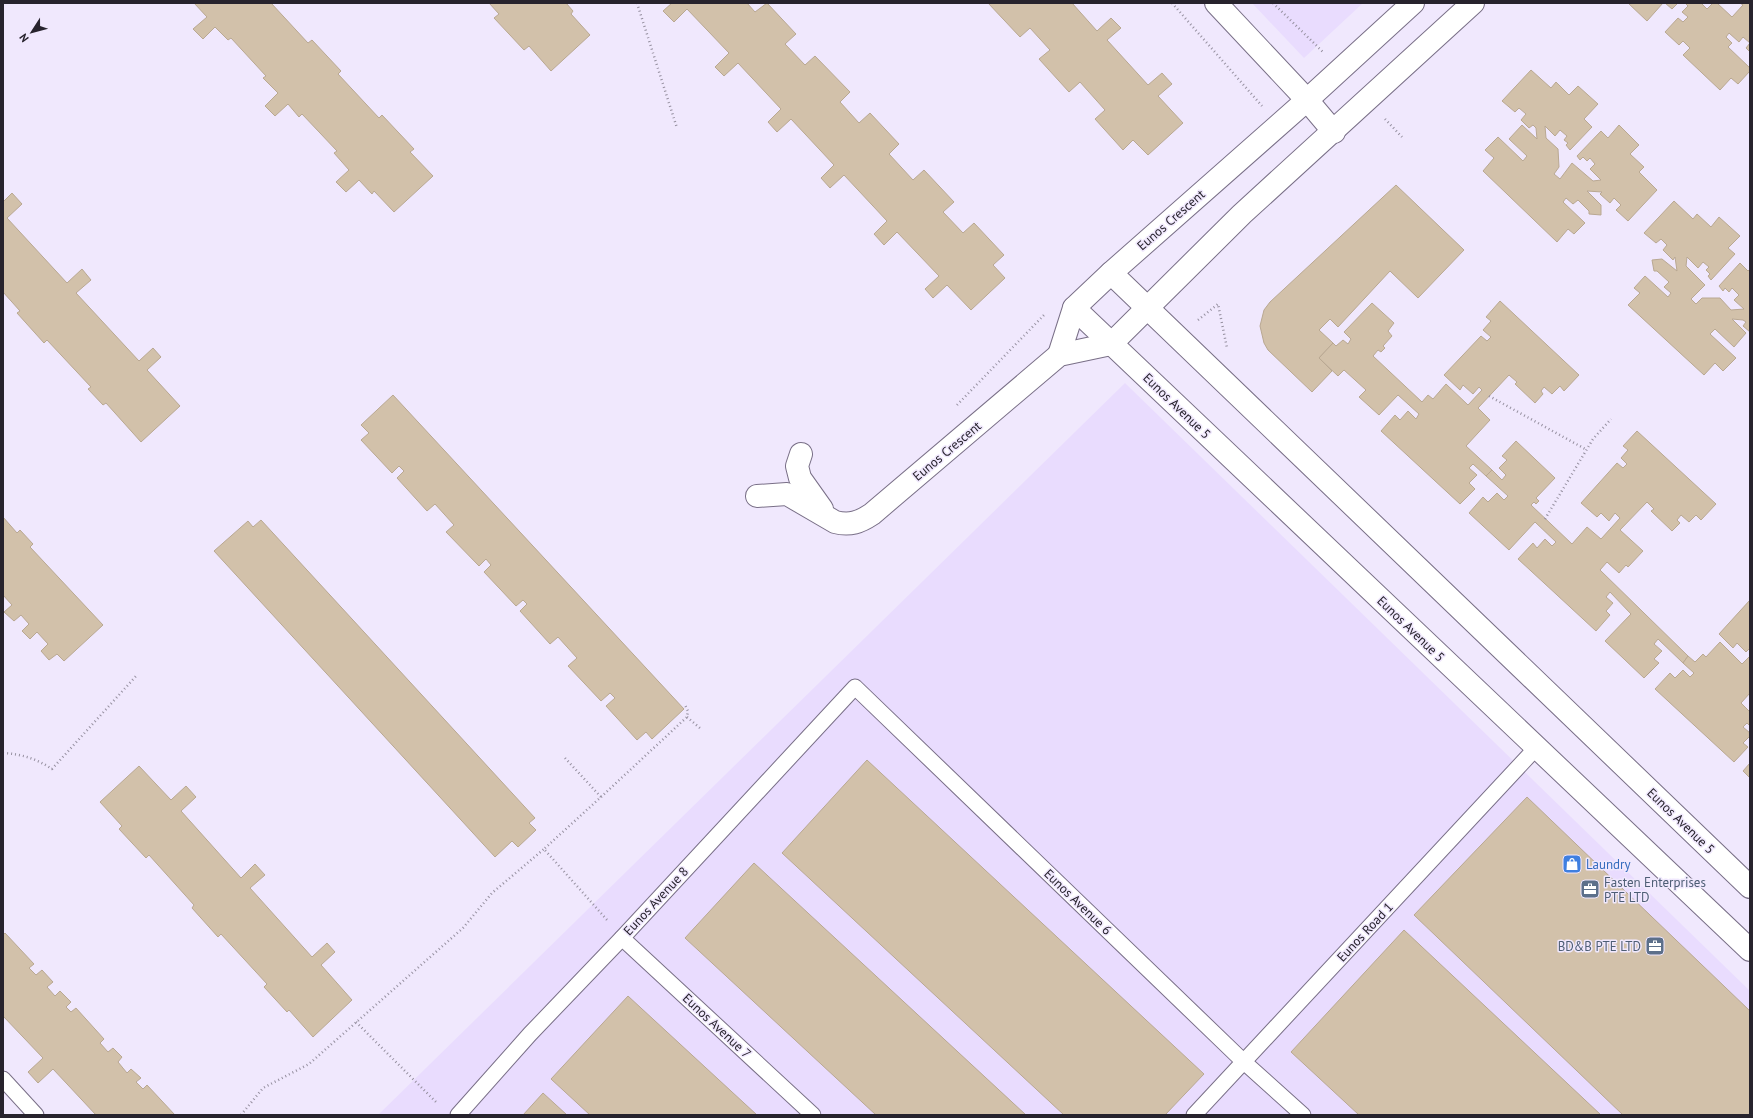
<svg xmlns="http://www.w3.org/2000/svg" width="1753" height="1118" viewBox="0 0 1753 1118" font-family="'PT Sans',sans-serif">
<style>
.built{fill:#e9dcfe}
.building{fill:#d2c1aa;stroke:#b9a892}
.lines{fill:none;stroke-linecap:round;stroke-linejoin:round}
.lane-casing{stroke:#796f87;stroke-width:17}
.street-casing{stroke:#796f87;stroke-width:24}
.path{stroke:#9690a0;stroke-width:2.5;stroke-dasharray:1 3;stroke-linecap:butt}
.lane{stroke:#fff;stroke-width:15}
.street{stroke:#fff;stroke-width:22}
.labels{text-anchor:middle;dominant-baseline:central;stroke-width:3;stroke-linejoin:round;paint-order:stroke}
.street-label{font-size:13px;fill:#27232d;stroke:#f0e8fd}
.shop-label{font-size:13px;fill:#366cbe;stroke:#f0e8fd;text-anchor:start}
.service-label{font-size:13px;fill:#4e5e75;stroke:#f0e8fd;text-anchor:start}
</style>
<rect width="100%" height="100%" fill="#f0e8fd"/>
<g class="built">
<polygon points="1252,3 1363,3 1304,58"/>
<polygon points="1125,383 1750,991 1750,1115 378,1115"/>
</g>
<g class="building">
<polygon points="194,3 271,3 308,43 312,40 341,71 338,74 379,118 382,115 414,149 410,152 433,176 394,212 374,191 372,194 359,180 346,192 336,182 349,170 334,153 337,151 302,114 299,117 288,104 275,116 265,106 278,93 263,78 266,76 231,38 228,40 215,27 203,39 193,29 207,17"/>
<polygon points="489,3 566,3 573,11 571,14 590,35 551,71 529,46 524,50 494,18 499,14"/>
<polygon points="672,3 747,3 755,12 767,3 796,34 785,44 805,65 815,56 850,92 840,102 859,123 870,113 899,144 889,154 913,180 924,170 954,202 943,212 963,233 974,223 1004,255 993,265 1005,278 971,310 947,285 933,298 925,289 939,276 897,232 884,245 874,234 887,221 844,175 830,188 821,178 834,165 791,119 777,132 768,122 781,109 738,63 724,76 715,67 729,53 687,9 674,22 663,11"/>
<polygon points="988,3 1072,3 1097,31 1111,18 1121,28 1107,40 1148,85 1162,73 1172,84 1158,96 1183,123 1148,155 1133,140 1123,150 1095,119 1105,110 1080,82 1069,92 1039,59 1050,50 1030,28 1020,37"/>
<polygon points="1628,3 1663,3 1647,21"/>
<polygon points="1665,3 1678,3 1672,9"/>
<polygon points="1685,3 1701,3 1707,9 1713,3 1717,3 1732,17 1743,5 1740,3 1750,3 1750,52 1746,48 1750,43 1743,37 1739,42 1729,33 1726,37 1732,43 1728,47 1750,68 1750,71 1738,84 1731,78 1720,90 1683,55 1690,48 1683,41 1679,45 1665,32 1678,18 1683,22 1688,17 1682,12 1688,6"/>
<polygon points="1531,70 1551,88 1556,82 1569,95 1578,86 1598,104 1584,119 1592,127 1570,150 1566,145 1568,143 1564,140 1567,136 1560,130 1555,136 1545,126 1546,138 1558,149 1559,167 1554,174 1560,179 1572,163 1593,181 1601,180 1590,169 1595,164 1590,158 1587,161 1583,157 1580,160 1577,156 1601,131 1608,138 1619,125 1639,145 1630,154 1644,167 1639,172 1657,190 1628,221 1616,210 1621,205 1614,198 1610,203 1600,194 1602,192 1587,191 1601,205 1601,215 1589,214 1589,211 1578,200 1573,204 1566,198 1563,202 1585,223 1574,234 1568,229 1557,242 1483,171 1494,158 1485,150 1498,137 1523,161 1527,156 1509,139 1522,125 1537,139 1536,128 1533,125 1529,128 1521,120 1526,114 1519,108 1515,112 1502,101"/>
<polygon points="1396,185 1464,250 1418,298 1390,271 1338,327 1330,319 1319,330 1333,343 1319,358 1332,371 1312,392 1268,350 1264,343 1260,326 1264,310 1270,302"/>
<polygon points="12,193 22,204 7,218 67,283 82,269 91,280 76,293 139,361 153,348 161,357 147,370 180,406 141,442 106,403 103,405 88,389 91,387 47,340 44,343 17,313 20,311 3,292 3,202"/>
<polygon points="1674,201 1693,219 1697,214 1711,227 1719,217 1740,236 1728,248 1735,254 1711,280 1708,276 1710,274 1706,270 1709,267 1703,262 1698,268 1687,257 1686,266 1705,285 1691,299 1696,304 1702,298 1720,298 1731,310 1744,309 1734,300 1739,295 1732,288 1729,292 1725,288 1723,291 1719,286 1740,263 1748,271 1750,269 1750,332 1743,326 1746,322 1743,320 1732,319 1746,333 1734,347 1715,329 1710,334 1736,358 1723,371 1715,363 1704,375 1628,305 1640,293 1634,288 1645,276 1668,297 1671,293 1664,287 1669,282 1657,271 1654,271 1652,260 1662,259 1677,271 1675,257 1673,260 1663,250 1667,245 1661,239 1656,243 1644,233"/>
<polygon points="1500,301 1579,375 1564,391 1560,386 1552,394 1544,387 1541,391 1543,394 1535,403 1515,384 1517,382 1509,375 1478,408 1490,420 1466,446 1492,470 1486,476 1473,464 1469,468 1477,475 1469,483 1475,489 1460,504 1381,431 1395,415 1400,420 1408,411 1416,419 1419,414 1398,395 1379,415 1359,397 1366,390 1344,370 1338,376 1319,358 1333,343 1336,346 1343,340 1348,344 1351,339 1344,332 1372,303 1394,323 1388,331 1392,336 1383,346 1385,348 1381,352 1378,350 1373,356 1422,402 1428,395 1433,399 1446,384 1468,405 1482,390 1479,387 1473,394 1463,385 1460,390 1444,375 1481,336 1487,341 1491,337 1483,330 1491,321 1486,317"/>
<polygon points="393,395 684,709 652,739 646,732 637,740 606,706 615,698 610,693 601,701 568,666 577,658 558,637 550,644 520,611 527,604 523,600 516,606 484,572 491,565 486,559 479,566 446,532 454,525 435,504 427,511 397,478 404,471 399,466 392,473 361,440 369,433 361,425"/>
<polygon points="1637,431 1716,504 1701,520 1696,515 1689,522 1681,515 1677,520 1680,523 1672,531 1651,511 1654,509 1647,502 1620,530 1643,551 1628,567 1626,565 1619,573 1607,562 1600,570 1688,656 1683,663 1658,639 1654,644 1662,651 1654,659 1659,663 1644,678 1605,641 1631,614 1610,592 1606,597 1613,603 1606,611 1610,615 1596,631 1518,559 1533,543 1537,548 1545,539 1552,546 1556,542 1535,522 1509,550 1469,513 1483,497 1488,502 1497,493 1504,500 1508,496 1486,476 1492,470 1502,480 1506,475 1499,468 1507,460 1502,456 1516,441 1555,478 1536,498 1539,501 1536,504 1534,502 1531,505 1572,544 1587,527 1601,539 1620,518 1615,513 1609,521 1601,513 1597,517 1581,503 1617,463 1623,468 1627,464 1621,458 1628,450 1623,446"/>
<polygon points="3,517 17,533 20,530 33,544 30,547 103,625 64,661 57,654 49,660 41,651 48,644 37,632 30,639 22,631 29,624 21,615 14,621 4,612 12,605 3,595"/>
<polygon points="261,520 535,818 529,823 536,830 518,847 512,841 495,857 214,551 248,521 253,527"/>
<polygon points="1750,600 1750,648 1746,652 1737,643 1733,648 1719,634"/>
<polygon points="1720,642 1742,664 1750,656 1750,693 1741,703 1750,712 1750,726 1747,723 1743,727 1750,733 1750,736 1743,743 1748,747 1734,762 1655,689 1670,673 1675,678 1683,670 1690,677 1694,673 1683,663 1688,656 1695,662 1703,654 1706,657"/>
<polygon points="867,760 1204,1074 1165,1115 1064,1115 782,853"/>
<polygon points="1750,763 1750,778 1743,771"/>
<polygon points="139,766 171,800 186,786 196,797 181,811 241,878 255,864 265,875 250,888 312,957 327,943 335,952 321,965 352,1000 313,1037 289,1010 287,1012 264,987 267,984 221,934 218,937 192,908 194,905 149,855 146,858 119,829 122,826 100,802"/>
<polygon points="1527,797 1750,1011 1750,1115 1623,1115 1414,915"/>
<polygon points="754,863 1026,1115 876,1115 685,938"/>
<polygon points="1404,930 1601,1115 1359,1115 1291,1052"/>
<polygon points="5,933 34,964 29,968 36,975 42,970 53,982 47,987 55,996 60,991 71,1002 66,1007 71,1012 76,1008 104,1039 100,1043 108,1052 113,1048 122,1057 118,1062 127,1073 131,1069 141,1078 136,1082 143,1089 147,1085 175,1115 96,1115 53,1069 38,1083 28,1072 43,1058 3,1016 3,935"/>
<polygon points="628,996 757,1115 590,1115 551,1079"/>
<polygon points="543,1093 567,1115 523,1115"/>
</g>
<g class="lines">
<g class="lane-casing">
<g id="lane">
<polyline points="622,938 813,1115"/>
<polyline points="3,1079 36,1115"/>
<polyline points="458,1115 530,1034 622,938 855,687 1244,1062 1303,1115"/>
<polyline points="1194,1115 1536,748"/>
</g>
</g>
<g class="street-casing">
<g id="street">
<polyline points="1216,3 1307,100 1334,132"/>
<polyline points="1111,273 1750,887"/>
<polyline points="1074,308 1750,950"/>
<polyline points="1059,355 1074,308 1111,273 1307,100 1413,3"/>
<polyline points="801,454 797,466 800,478 822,509"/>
<path d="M757,496L787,494L835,522C850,526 860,522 872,514L1059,355L1111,344L1242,214L1473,3"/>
</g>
</g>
<g class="path">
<polyline points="637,3 677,128"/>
<polyline points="1172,3 1262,106"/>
<polyline points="1273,3 1323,52"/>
<polyline points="1385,119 1402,137"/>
<polyline points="1198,320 1218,304 1227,348"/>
<polyline points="1489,396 1587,450"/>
<polyline points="957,405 1044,315"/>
<polyline points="1545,519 1593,439 1611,419"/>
<polyline points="687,717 701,729"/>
<path d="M3,753C22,754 37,759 52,769L137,675"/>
<polyline points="565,758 601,797 544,849 608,921"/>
<polyline points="601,797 687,717 688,711 685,705"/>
<polyline points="356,1022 438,1104"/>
<polyline points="241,1115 263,1088 309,1064 463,928 492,893 544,849"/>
</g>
<use href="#lane" class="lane"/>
<use href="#street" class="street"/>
</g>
<defs>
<g id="shop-square" transform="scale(1)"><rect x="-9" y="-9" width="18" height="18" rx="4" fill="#3f7fe0" stroke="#f0e8fd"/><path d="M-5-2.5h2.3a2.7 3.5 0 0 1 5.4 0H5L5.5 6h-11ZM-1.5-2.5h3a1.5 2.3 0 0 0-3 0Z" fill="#fff"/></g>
<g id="office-square" transform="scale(1)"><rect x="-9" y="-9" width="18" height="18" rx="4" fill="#5c6f8a" stroke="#f0e8fd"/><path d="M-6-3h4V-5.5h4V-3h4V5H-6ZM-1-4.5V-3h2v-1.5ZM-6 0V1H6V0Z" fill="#fff"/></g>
</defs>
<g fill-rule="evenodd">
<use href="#shop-square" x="1572" y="864"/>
<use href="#office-square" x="1590" y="889"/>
<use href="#office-square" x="1655" y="946"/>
</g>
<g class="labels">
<g class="street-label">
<text transform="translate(1171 220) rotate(-41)">Eunos Crescent</text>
<text transform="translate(1177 406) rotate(44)">Eunos Avenue 5</text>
<text transform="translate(947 451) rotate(-40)">Eunos Crescent</text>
<text transform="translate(1411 629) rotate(44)">Eunos Avenue 5</text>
<text transform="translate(1681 821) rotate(44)">Eunos Avenue 5</text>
<text transform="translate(656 901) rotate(-47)">Eunos Avenue 8</text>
<text transform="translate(1078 902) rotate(44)">Eunos Avenue 6</text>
<text transform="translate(1365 932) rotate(-47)">Eunos Road 1</text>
<text transform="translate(717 1026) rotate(43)">Eunos Avenue 7</text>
</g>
<g class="shop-label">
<text x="1586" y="864">Laundry</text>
</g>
<g class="service-label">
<text x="1604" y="882">Fasten Enterprises<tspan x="1604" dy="15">PTE LTD</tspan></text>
<text x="1641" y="946" text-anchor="end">BD&amp;B PTE LTD</text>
</g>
</g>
<rect width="1753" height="1118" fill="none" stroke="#27232d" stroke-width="8"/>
<g transform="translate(32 32) rotate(234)" stroke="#f0e8fd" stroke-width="3" paint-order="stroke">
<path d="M0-3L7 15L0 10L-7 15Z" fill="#27232d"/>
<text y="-6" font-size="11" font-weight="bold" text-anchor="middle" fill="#27232d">N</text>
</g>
</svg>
